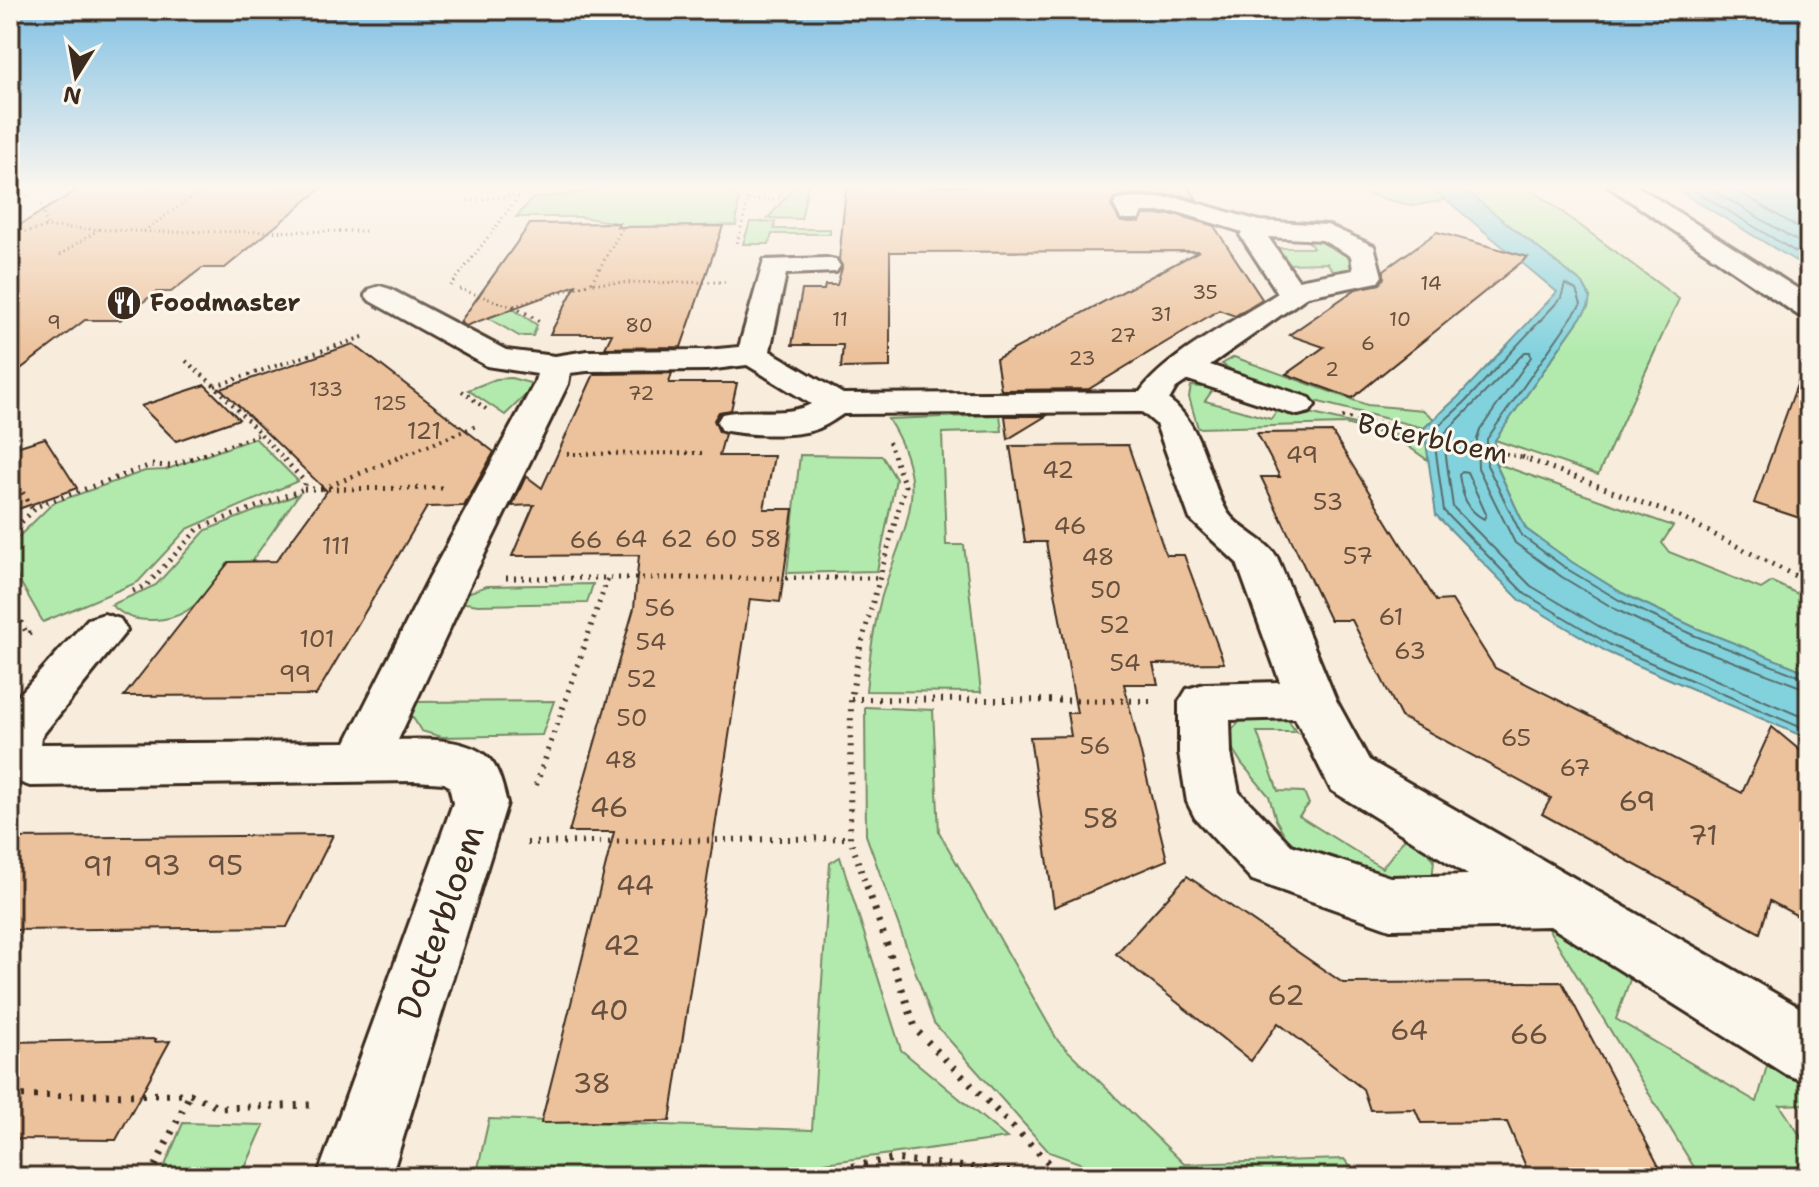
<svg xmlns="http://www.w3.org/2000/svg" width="1819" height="1187" viewBox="0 0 1819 1187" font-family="'Shantell Sans',sans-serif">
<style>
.green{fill:#b2eaad;stroke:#768a66;stroke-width:2}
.water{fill:#82d2de;stroke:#668f91;stroke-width:2}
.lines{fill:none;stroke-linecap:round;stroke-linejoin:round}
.shore{stroke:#576d6b;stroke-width:2}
.building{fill:#ecc29c;stroke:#3b2a1e;stroke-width:2}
.street-casing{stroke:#3b2a1e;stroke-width:6}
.secondary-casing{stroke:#3b2a1e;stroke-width:6}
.path-far4{stroke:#3b2a1e;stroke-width:3;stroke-dasharray:1 4;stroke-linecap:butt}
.path-far3{stroke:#3b2a1e;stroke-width:4;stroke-dasharray:2 5;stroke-linecap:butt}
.path-far2{stroke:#3b2a1e;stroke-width:5;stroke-dasharray:2 6;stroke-linecap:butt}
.path-far1{stroke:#3b2a1e;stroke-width:6;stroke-dasharray:2 7;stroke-linecap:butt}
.path{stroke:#3b2a1e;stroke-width:7;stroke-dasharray:3 9;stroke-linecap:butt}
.street{fill:#fbf7ec;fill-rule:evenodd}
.secondary{fill:#fbf7ec;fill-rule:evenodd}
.labels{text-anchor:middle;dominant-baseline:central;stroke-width:6;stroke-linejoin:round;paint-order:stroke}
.far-number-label{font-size:20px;fill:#67503e}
.far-poi-label{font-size:24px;font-weight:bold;fill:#3b2a1e;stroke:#fbf7ec;text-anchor:start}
.number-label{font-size:24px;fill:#67503e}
.street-label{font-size:28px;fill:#3b2a1e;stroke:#fbf7ec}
.near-number-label{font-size:28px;fill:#67503e}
.near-street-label{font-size:34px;fill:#3b2a1e;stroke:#fbf7ec}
</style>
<rect width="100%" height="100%" fill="#f8ecdc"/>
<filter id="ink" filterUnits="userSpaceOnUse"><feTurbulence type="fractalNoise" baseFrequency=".0125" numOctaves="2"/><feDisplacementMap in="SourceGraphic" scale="16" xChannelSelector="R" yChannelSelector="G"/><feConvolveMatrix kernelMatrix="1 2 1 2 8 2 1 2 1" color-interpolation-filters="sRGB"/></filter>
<g filter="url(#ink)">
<g class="green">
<polygon points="721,186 739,199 736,225 617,228 618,223 581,217 516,217 532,199 623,187"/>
<polygon points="795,186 808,186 801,219 768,218"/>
<polygon points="1335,186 1430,186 1445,200 1413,206"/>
<polygon points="1460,186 1527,186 1679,299 1598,475 1495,440 1588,307 1590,297 1583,284"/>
<polygon points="750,222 775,222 774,229 830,229 830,234 772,234 769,244 743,244"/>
<polygon points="1320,238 1354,256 1354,269 1348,276 1338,277 1327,263 1287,264 1276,248 1313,248 1307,239"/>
<polygon points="513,309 537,325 533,336 519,336 488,318"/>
<polygon points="1234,357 1367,405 1423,410 1434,419 1424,428 1262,388 1222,364"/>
<polygon points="511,378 530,383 532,389 505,415 468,390 496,379"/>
<polygon points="1191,386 1214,388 1205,401 1271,419 1280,406 1495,458 1495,463 1673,526 1662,543 1669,552 1761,589 1772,582 1809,599 1809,673 1696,628 1622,593 1571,562 1526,529 1495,462 1426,459 1395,437 1345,424 1198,428 1189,397"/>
<path d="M1000,415L1002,431L942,433L946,545H964L981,692L866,691C869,661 873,629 881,599C902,527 934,491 888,419Z"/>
<polygon points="255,438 298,481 187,529 138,582 43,622 10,564 10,545 53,503 145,471 165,470"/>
<polygon points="800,455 882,456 896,479 877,571 787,573"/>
<path d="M299,494L251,562H229C205,593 194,620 151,620C133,620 126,617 111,605L156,585L206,530Z"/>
<polygon points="593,584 587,603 478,605 459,602 467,593 487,586"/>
<polygon points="554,701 542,735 442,737 421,731 412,716 411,702"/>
<polygon points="865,707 933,710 939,832 1058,1041 1184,1164 1344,1159 1359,1177 1118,1177 1049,1152 934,1023 866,835"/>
<polygon points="1249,712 1284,714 1296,732 1257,732 1278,791 1304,792 1309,804 1299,816 1382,868 1409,833 1434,859 1432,882 1412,893 1295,853 1276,820 1269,796 1242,764 1225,737"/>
<polygon points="840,857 901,1050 1007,1138 721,1177 476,1177 489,1119 812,1130 830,863"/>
<polygon points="1564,929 1632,974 1616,1019 1757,1102 1771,1051 1809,1077 1809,1104 1780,1105 1809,1149 1809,1177 1700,1177 1549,930"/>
<polygon points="183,1123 264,1125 241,1177 160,1177"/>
</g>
<g class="water">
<polygon points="1430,186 1460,186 1583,284 1590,297 1588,307 1495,440 1495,463 1526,529 1572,562 1622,593 1696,628 1809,673 1809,739 1609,653 1520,600 1436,515 1424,428 1458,397 1557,292"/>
<polygon points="1671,186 1809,186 1809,269"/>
</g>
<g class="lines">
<g class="shore">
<polyline points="1687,186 1809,260"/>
<polyline points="1706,186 1809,248"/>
<polyline points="1729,186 1809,234"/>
<path d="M1462,471L1467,472L1486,514L1484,519C1466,510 1462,494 1459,475Z"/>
<polyline points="1809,680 1693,635 1619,600 1567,569 1522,536 1487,465 1487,439 1581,304 1576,290 1565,284 1561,298 1464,403 1433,431 1444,511 1525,594 1612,646 1809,731"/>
<polyline points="1809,690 1689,645 1615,609 1562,577 1515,543 1478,468 1477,439 1480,430 1531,357 1530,352 1525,352 1443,435 1453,507 1531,586 1617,637 1809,720"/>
</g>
</g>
<g class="building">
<polygon points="84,186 324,186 225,268 202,268 171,292 156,292 120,320 85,320 10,377 10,231"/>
<polygon points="899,186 1188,186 1197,200 1180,195 1126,195 1114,198 1111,206 1121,222 1139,222 1144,215 1178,215 1214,226 1262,299 1235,316 1219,310 1089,389 1001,390 996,359 1199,251 890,252 890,367 841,368 843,345 792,345 802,290 824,290 825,285 837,285 842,268 839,260 846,188"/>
<polygon points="619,223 617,227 723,226 681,347 605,348 612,334 550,334 576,285 466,326 460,322 530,224"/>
<polygon points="1437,232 1528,257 1352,398 1286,374 1324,347 1289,335 1356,289 1380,284 1384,278 1384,270"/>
<polygon points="353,344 494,452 464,506 427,507 316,695 124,696 229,562 276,561 327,491 221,389"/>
<polygon points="1803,368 1809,369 1809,521 1754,503"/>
<polygon points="672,373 669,383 737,383 731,410 719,412 714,420 719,432 725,434 719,456 774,456 764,509 793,509 780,602 750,599 670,1121 541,1123 614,832 569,832 634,608 639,555 512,556 534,505 512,506 526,476 542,488 594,374"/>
<polygon points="205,385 239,419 176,441 141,406"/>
<polygon points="1005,416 1046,416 1008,439"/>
<polygon points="1332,432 1436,601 1452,600 1495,668 1742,793 1772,727 1809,758 1809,922 1770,901 1760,933 1542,814 1551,798 1401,717 1352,620 1330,620 1261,477 1280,477 1257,433"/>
<polygon points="45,438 77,488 10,512 10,449"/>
<polygon points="1128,445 1166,555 1184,555 1224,663 1153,664 1158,684 1124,684 1167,860 1054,907 1030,737 1071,736 1067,713 1077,713 1046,542 1025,542 1010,446"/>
<polygon points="333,835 287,927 10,930 10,838"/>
<polygon points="1187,876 1343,983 1562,982 1664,1176 1530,1176 1507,1122 1421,1123 1415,1109 1370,1110 1363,1089 1278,1023 1251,1061 1116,954"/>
<polygon points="156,1039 155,1042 170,1041 116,1140 10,1139 10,1042"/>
</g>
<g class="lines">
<g class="street-casing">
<path id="street" d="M1126,198H1180L1259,221L1327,225L1374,246L1382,276L1378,282L1308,296L1210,365L1310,398L1315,405L1310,412L1298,415L1286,412L1188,380L1176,388L1169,400C1204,426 1206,473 1226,510C1237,529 1265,538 1277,557L1336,700L1369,760L1809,1013V1083L1785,1074L1550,926L1390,929L1252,880L1195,818L1187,802L1179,753V702L1187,689L1204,684L1280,682L1237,563L1190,519L1156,424L1142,412L843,414C834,420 824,427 814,430C794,437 744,435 722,430L717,422L722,414C752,407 784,418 811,404L747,365L707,370L587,371L570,373L568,384L473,578L398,740C425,739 464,738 486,756C499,766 503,788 507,803L391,1177H317L453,803L449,786L444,783L415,781L30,786L10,779V705L88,619L104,614L120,619L127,630L41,737L40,744L346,742L429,578L534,384L537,374L487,366L370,301L365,295L370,289L380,286L390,289L506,350L555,356L587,351L707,350L739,347L764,260L826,258L836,260L840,266L836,272L786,274L770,351L843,394L1140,392C1166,355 1238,319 1278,293L1240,235L1242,232L1178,212H1142L1139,219H1121L1114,205L1117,200ZM1268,237L1322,240L1351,256L1353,270L1298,280ZM1295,718L1331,790L1468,875L1390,877L1291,845L1239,792L1231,753L1230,720Z"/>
</g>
<g class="secondary-casing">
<polygon id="secondary" points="1608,186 1637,186 1809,296 1809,318 1798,315"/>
</g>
<g class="path-far4">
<polyline points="731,186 748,200 737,244"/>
<polyline points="10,187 30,197"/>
<polyline points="748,200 780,199 784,186"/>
<polyline points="468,201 606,186"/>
<polyline points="41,205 47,227 156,232 369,231"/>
<polyline points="622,229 591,283 726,282"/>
<polyline points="144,231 208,186"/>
<polyline points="10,235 47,227"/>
<polyline points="60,255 98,230"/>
<polyline points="451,286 519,196"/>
<polyline points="460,289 516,308"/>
<polyline points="514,306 591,283"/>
</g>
<g class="path-far3">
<polyline points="513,306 539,321"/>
<polyline points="186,361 215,386 284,459"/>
<polyline points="215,386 366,336"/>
<polyline points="462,391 486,409"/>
<polyline points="1342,417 1414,430 1527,459"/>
<polyline points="889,442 895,459"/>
<polyline points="567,454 705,453"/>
<polyline points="190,459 260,434"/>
<polyline points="395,459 476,426"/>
</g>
<g class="path-far2">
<polyline points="1522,457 1680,517 1809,583"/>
<polyline points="10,472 32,508 37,506"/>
<polyline points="304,489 445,488"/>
<polyline points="322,489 400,457"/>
<polyline points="10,533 38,506 151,465 171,466 196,457"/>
<polyline points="506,578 881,578"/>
<polyline points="133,591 147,585 199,528 304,489 305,482 282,457"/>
<polyline points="10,600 27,634 31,632"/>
<polyline points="583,649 608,578"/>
<polyline points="860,649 905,486 894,457"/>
</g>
<g class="path-far1">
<polyline points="860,647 851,699 850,838 867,888"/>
<polyline points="851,699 1151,701"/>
<polyline points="536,785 584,647"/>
<polyline points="527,843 850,838"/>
</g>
<g class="path">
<polyline points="867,886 916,1030 1063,1177"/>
<polyline points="10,1096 190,1094 219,1108 310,1105"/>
<polyline points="150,1177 190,1094"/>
<polyline points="793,1177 893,1159 1061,1177"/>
</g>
<use href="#street" class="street"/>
<use href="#secondary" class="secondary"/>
</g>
</g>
<linearGradient id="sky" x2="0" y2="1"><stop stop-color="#7fc0e4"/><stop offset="0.53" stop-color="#fcf6ef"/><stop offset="1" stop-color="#fcf6ef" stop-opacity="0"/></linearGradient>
<rect width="1819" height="353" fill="url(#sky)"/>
<defs>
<g id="restaurant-disc" transform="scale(1.8)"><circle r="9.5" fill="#3b2a1e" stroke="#fbf7ec"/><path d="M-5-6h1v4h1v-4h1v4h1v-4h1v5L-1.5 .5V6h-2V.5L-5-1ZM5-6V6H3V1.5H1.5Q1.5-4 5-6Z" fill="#fff"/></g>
</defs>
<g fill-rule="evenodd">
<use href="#restaurant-disc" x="124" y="303"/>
</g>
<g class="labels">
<g class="far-number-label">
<text x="1431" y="283">14</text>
<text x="1205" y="292">35</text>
<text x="1161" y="314">31</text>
<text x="840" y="319">11</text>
<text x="1400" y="319">10</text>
<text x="54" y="322">9</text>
<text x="639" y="325">80</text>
<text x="1123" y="335">27</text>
<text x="1368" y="343">6</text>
<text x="1082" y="358">23</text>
<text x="1332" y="369">2</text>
<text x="326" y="389">133</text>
<text x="641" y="393">72</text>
<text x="390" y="403">125</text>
</g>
<g class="far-poi-label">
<text x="150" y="303">Foodmaster</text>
</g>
<g class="number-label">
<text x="424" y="431">121</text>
<text x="1302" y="455">49</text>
<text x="1058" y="470">42</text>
<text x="1328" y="502">53</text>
<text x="1070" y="526">46</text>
<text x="631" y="539">64</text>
<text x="677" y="539">62</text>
<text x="721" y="539">60</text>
<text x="766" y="539">58</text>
<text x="586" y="540">66</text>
<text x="336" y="546">111</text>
<text x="1358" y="556">57</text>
<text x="1098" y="557">48</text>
<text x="1106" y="590">50</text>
<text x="660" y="608">56</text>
<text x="1391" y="617">61</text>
<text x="1115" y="625">52</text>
<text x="317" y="639">101</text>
<text x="651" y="642">54</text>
<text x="1410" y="651">63</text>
<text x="1125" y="663">54</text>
<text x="295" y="674">99</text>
<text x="642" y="679">52</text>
<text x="632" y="718">50</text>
<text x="1516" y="738">65</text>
<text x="1095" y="746">56</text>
<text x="621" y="760">48</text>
<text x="1575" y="768">67</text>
</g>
<g class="street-label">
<text transform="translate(1433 438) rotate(12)">Boterbloem</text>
</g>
<g class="near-number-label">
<text x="1637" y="801">69</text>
<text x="609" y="807">46</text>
<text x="1101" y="818">58</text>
<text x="1703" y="835">71</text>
<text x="162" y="865">93</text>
<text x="225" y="865">95</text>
<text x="98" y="866">91</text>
<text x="635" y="885">44</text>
<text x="622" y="945">42</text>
<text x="1286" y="995">62</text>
<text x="609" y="1010">40</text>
<text x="1409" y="1030">64</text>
<text x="1529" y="1034">66</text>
<text x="592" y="1083">38</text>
</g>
<g class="near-street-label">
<text transform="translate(440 922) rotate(-71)">Dotterbloem</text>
</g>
</g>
<rect width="1819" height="1187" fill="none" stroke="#fbf7ec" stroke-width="40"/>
<rect x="20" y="20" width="1779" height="1147" fill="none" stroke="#3b2a1e" stroke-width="3" filter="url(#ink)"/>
<g transform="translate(76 76) rotate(191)" stroke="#fbf7ec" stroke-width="6" paint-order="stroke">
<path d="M0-6L14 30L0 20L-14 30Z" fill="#3b2a1e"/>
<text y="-12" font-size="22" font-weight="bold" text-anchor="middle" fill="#3b2a1e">N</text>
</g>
</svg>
